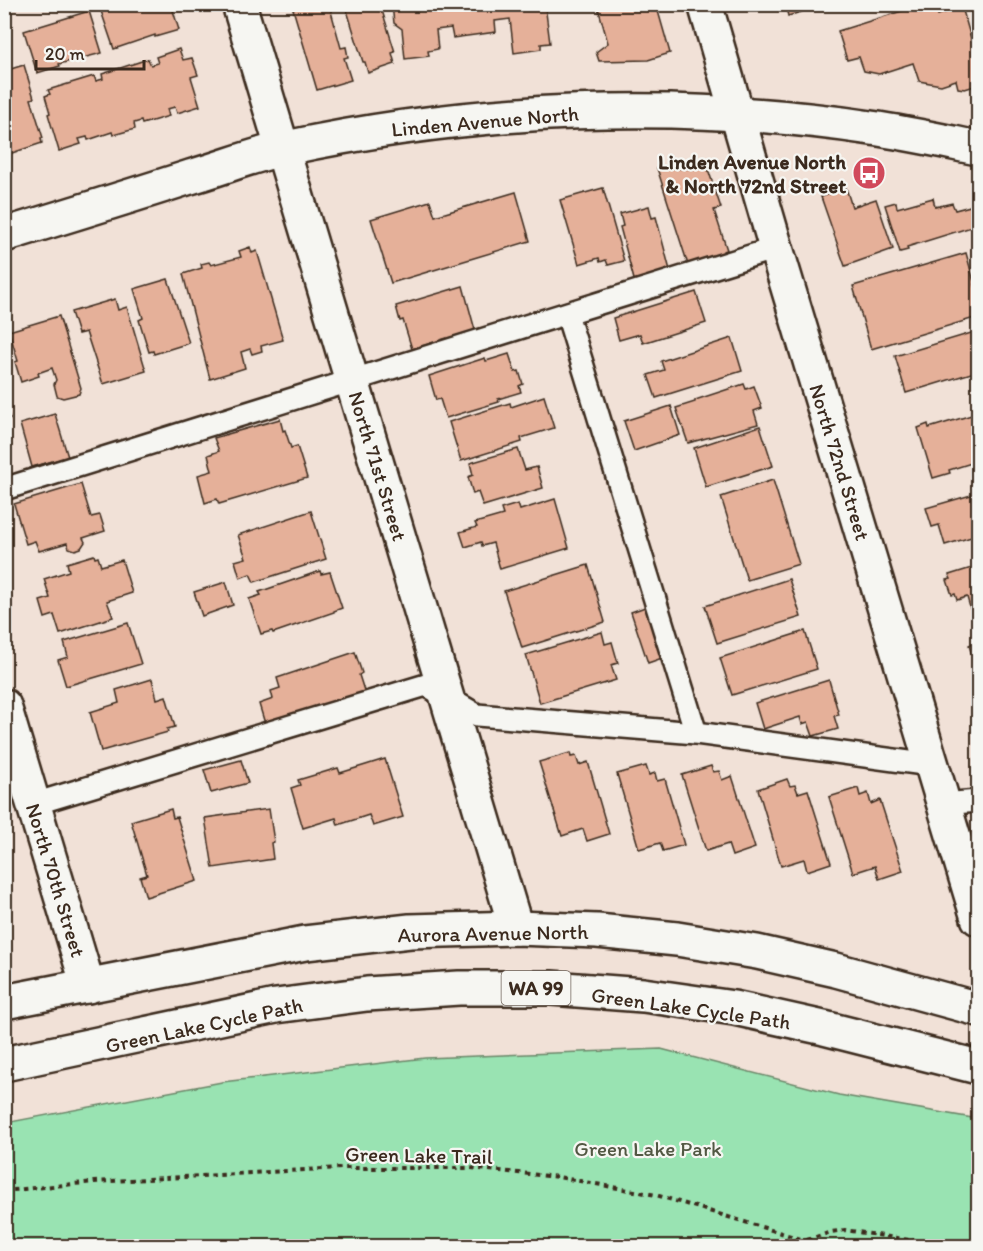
<svg xmlns="http://www.w3.org/2000/svg" width="983" height="1251" viewBox="0 0 983 1251" font-family="Itim,sans-serif">
<style>
.green{fill:#99e3b2;stroke:#6a8668;stroke-width:1.5}
.building{fill:#e5b099;stroke:#3b2a1e;stroke-width:1.5}
.lines{fill:none;stroke-linecap:round;stroke-linejoin:round}
.service-casing{stroke:#3b2a1e;stroke-width:26}
.minor-casing{stroke:#3b2a1e;stroke-width:38}
.secondary-casing{stroke:#3b2a1e;stroke-width:38}
.trunk-casing{stroke:#3b2a1e;stroke-width:38}
.path{stroke:#3b2a1e;stroke-width:4;stroke-dasharray:4.5 4.5;stroke-linecap:butt}
.service{stroke:#f6f6f2;stroke-width:21}
.minor{stroke:#f6f6f2;stroke-width:33}
.secondary{stroke:#f6f6f2;stroke-width:33}
.trunk{stroke:#f6f6f2;stroke-width:33}
.labels{text-anchor:middle;dominant-baseline:central;stroke-width:4.5;stroke-linejoin:round;paint-order:stroke}
.shield{fill:#f6f6f2;stroke:#73675e;stroke-width:1.5}
.shield-label{font-size:20px;font-weight:bold;fill:#3b2a1e}
.street-label{font-size:21px;fill:#3b2a1e;stroke:#f6f6f2}
.poi-label{font-size:21px;font-weight:bold;fill:#3b2a1e;stroke:#f6f6f2;text-anchor:end}
.park-label{font-size:21px;fill:#525843;stroke:#f6f6f2}
</style>
<rect width="100%" height="100%" fill="#f1e1d7"/>
<filter id="ink" filterUnits="userSpaceOnUse"><feTurbulence type="fractalNoise" baseFrequency=".0167" numOctaves="2"/><feDisplacementMap in="SourceGraphic" scale="12" xChannelSelector="R" yChannelSelector="G"/><feConvolveMatrix kernelMatrix="1 2 1 2 8 2 1 2 1" color-interpolation-filters="sRGB"/></filter>
<g filter="url(#ink)">
<polygon class="green" points="661,1049 839,1095 978,1119 978,1246 5,1246 5,1123 222,1082 425,1058"/>
<g class="building">
<polygon points="111,4 171,4 179,30 155,37 155,35 114,49 100,8"/>
<polygon points="311,4 329,4 341,48 346,47 348,57 344,58 351,80 317,90 293,9"/>
<polygon points="345,4 380,4 395,52 392,53 395,64 368,73 365,62 363,62"/>
<polygon points="392,4 545,5 550,43 541,44 541,49 514,53 510,19 495,21 496,32 453,38 451,28 436,30 438,49 428,51 429,56 405,59 402,29 394,23"/>
<polygon points="597,4 656,4 670,53 648,60 599,61 596,52 608,43"/>
<polygon points="785,4 826,4 788,16"/>
<polygon points="924,4 934,4 938,15 962,7 978,63 978,85 965,89 958,88 956,80 941,85 919,81 913,63 879,74 864,71 859,57 847,60 838,31"/>
<polygon points="89,11 102,53 59,64 60,66 37,73 24,31"/>
<polygon points="179,49 183,60 192,58 198,75 191,77 200,106 177,113 175,107 167,109 169,116 142,124 141,121 134,123 135,129 113,135 112,132 88,140 87,137 79,139 81,144 59,151 48,114 50,113 45,96 50,94 48,90 94,76 96,81 103,79 102,74 148,59 151,65 158,63 156,57"/>
<polygon points="24,65 34,98 31,99 43,138 41,138 42,143 9,154 7,147 4,148 4,71"/>
<polygon points="657,168 708,169 721,208 714,210 727,250 723,251 725,260 690,271"/>
<polygon points="603,188 624,261 608,265 606,260 600,262 599,258 579,264 560,200"/>
<polygon points="846,188 852,207 876,199 893,249 845,266 821,197"/>
<polygon points="516,192 530,241 391,283 371,219 430,201 435,216"/>
<polygon points="933,198 935,207 952,203 955,210 974,205 976,211 978,210 978,225 907,247 908,250 900,252 885,205 896,202 897,208"/>
<polygon points="649,206 652,218 656,217 672,278 636,287 620,227 623,226 620,214"/>
<polygon points="250,247 252,253 257,251 283,340 261,346 262,351 252,354 250,349 241,352 245,368 210,379 183,274 202,268 201,264 209,262 211,265 241,257 239,251"/>
<polygon points="966,253 978,296 978,317 871,349 853,286"/>
<polygon points="168,279 189,343 154,354 153,351 149,352 139,320 143,318 134,289"/>
<polygon points="463,286 475,330 412,349 403,320 400,321 396,306"/>
<polygon points="696,292 706,323 643,343 640,334 619,340 613,318"/>
<polygon points="115,299 118,310 127,307 146,371 103,384 86,332 78,334 71,312"/>
<polygon points="59,316 81,388 79,394 63,398 57,396 54,384 56,380 52,368 38,373 39,376 21,382 15,362 18,361 9,331"/>
<polygon points="978,331 978,371 906,393 895,356"/>
<polygon points="732,338 742,371 656,398 648,375 664,370 661,361"/>
<polygon points="509,354 515,372 519,371 523,384 519,386 521,392 498,399 499,402 446,418 440,399 436,400 429,376 485,358 486,361"/>
<polygon points="744,384 746,389 754,386 762,408 754,411 758,424 688,443 676,408 695,402 695,400"/>
<polygon points="544,396 554,428 521,438 522,442 461,461 449,422 510,403 511,407"/>
<polygon points="4,402 10,419 4,421"/>
<polygon points="671,406 680,435 634,451 624,421"/>
<polygon points="978,413 978,461 949,470 950,473 933,478 918,428 928,424 929,428"/>
<polygon points="55,414 68,457 32,467 20,424"/>
<polygon points="280,419 283,431 285,430 291,448 297,446 307,478 219,504 217,499 205,503 198,475 212,471 208,455 219,451 214,438"/>
<polygon points="760,426 773,466 706,487 694,448"/>
<polygon points="518,449 525,470 537,467 543,488 483,506 478,492 473,494 468,477 473,475 470,463"/>
<polygon points="773,480 799,564 747,580 721,497"/>
<polygon points="81,484 91,517 100,515 105,531 83,538 85,542 81,548 75,550 69,548 67,543 39,551 35,541 26,544 14,504"/>
<polygon points="978,493 978,535 945,545 939,525 932,527 926,508"/>
<polygon points="555,499 569,548 500,569 493,543 482,546 481,542 465,547 460,532 477,527 475,523 503,515 501,509 518,504 520,510"/>
<polygon points="311,511 326,559 254,582 250,574 240,578 235,561 246,558 238,535"/>
<polygon points="94,555 95,558 98,557 101,566 122,560 132,593 107,601 113,617 60,634 54,615 45,618 40,601 50,598 44,579 69,571 67,563"/>
<polygon points="588,565 605,622 522,648 504,591"/>
<polygon points="978,566 978,624 976,617 973,618 967,597 957,600 955,594 952,595 947,580 951,579 949,575"/>
<polygon points="320,571 321,574 330,572 342,608 334,611 334,612 273,633 272,631 261,634 249,599 261,595 259,592"/>
<polygon points="789,579 801,617 717,643 705,606"/>
<polygon points="226,582 233,605 202,616 194,592"/>
<polygon points="648,606 665,657 648,663 631,612"/>
<polygon points="128,623 141,664 66,686 58,660 68,657 64,642"/>
<polygon points="805,631 817,669 732,695 720,658"/>
<polygon points="602,632 605,644 612,642 618,663 611,665 616,680 540,703 526,655"/>
<polygon points="978,642 978,676 969,645"/>
<polygon points="355,652 362,673 359,675 367,700 266,727 259,704 273,699 271,691 280,688 277,678"/>
<polygon points="152,679 157,699 166,696 175,727 167,729 168,732 101,751 90,712 119,703 116,690"/>
<polygon points="829,680 839,715 834,716 838,729 813,736 808,722 802,724 800,717 763,729 755,703"/>
<polygon points="570,753 571,757 576,756 579,765 588,762 609,834 587,841 583,829 562,836 539,762"/>
<polygon points="385,759 403,817 373,826 369,815 338,825 336,818 303,828 291,788 300,785 298,780 338,768 340,773"/>
<polygon points="241,760 248,783 211,793 204,770"/>
<polygon points="646,766 649,775 655,773 657,781 665,779 684,845 663,851 660,843 639,849 617,774"/>
<polygon points="711,766 713,772 719,771 722,780 732,776 755,848 732,856 728,844 706,851 682,775"/>
<polygon points="787,779 790,786 795,785 798,793 808,790 831,863 807,871 804,859 781,866 758,789"/>
<polygon points="858,788 860,796 868,793 871,804 880,800 903,871 879,879 875,866 853,873 829,797"/>
<polygon points="171,809 173,818 177,817 197,881 146,897 140,877 147,875 131,821"/>
<polygon points="269,809 274,842 271,843 273,859 213,868 205,818"/>
</g>
<g class="lines">
<g class="service-casing">
<g id="service">
<polyline points="567,314 696,733"/>
<polyline points="4,489 776,248"/>
<polyline points="34,804 426,685 477,715 696,733 931,765"/>
<polyline points="943,804 978,801"/>
</g>
</g>
<g class="minor-casing">
<g id="minor">
<polyline points="239,4 516,928"/>
<polyline points="705,4 776,248 978,918"/>
<polyline points="4,706 88,986"/>
</g>
</g>
<g class="secondary-casing">
<path id="secondary" d="M4,235C66,216 128,197 190,177C222,168 253,155 286,148C477,107 677,99 871,128C907,133 943,141 978,148"/>
</g>
<g class="trunk-casing">
<g id="trunk">
<polyline points="4,1002 305,943 410,931 516,928 597,931 677,939 757,952 836,970 978,1009"/>
<polyline points="4,1064 276,1006 367,994 459,988 551,988 643,995 734,1008 824,1028 978,1067"/>
</g>
</g>
<g class="path">
<polyline points="4,1191 94,1182 341,1168 470,1168 558,1177 656,1195 824,1246"/>
<polyline points="807,1240 831,1232 845,1230 941,1245 978,1246"/>
</g>
<use href="#service" class="service"/>
<use href="#minor" class="minor"/>
<use href="#secondary" class="secondary"/>
<use href="#trunk" class="trunk"/>
</g>
</g>
<defs>
<g id="bus-disc" transform="scale(1.725)"><circle r="9.5" fill="#d1495b" stroke="#f6f6f2"/><path d="M-5-6H5V4H4V6H2V4H-2V6H-4V4H-5ZM-3.5-4V0h7V-4ZM-3.5 1.2v1.5H-2V1.2ZM2 1.2v1.5H3.5V1.2Z" fill="#fff"/></g>
</defs>
<g fill-rule="evenodd">
<use href="#bus-disc" x="869" y="173"/>
</g>
<g class="labels">
<rect class="shield" x="501.5" y="971" width="69" height="34" rx="4.5"/>
<g class="shield-label">
<text x="536" y="988">WA 99</text>
</g>
<g class="street-label">
<text transform="translate(485 121) rotate(-5)">Linden Avenue North</text>
<text transform="translate(840 462) rotate(73)">North 72nd Street</text>
<text transform="translate(378 466) rotate(73)">North 71st Street</text>
<text transform="translate(56 880) rotate(73)">North 70th Street</text>
<text transform="translate(493 933) rotate(-1)">Aurora Avenue North</text>
<text transform="translate(691 1008) rotate(8)">Green Lake Cycle Path</text>
<text transform="translate(204 1025) rotate(-12)">Green Lake Cycle Path</text>
<text transform="translate(419 1155) rotate(1)">Green Lake Trail</text>
</g>
<g class="poi-label">
<text x="846" y="161">Linden Avenue North<tspan x="846" dy="24">&amp; North 72nd Street</tspan></text>
</g>
<g class="park-label">
<text x="648" y="1148">Green Lake Park</text>
</g>
</g>
<rect width="983" height="1251" fill="none" stroke="#f6f6f2" stroke-width="24"/>
<rect x="12" y="12" width="959" height="1227" fill="none" stroke="#3b2a1e" stroke-width="2" filter="url(#ink)"/>
<path d="M36 60v9h108v-9" fill="none" stroke="#3b2a1e" stroke-width="3"/>
<text x="45" y="60" font-size="18" fill="#3b2a1e" stroke="#f6f6f2" stroke-width="4.5" paint-order="stroke">20 m</text>
</svg>
